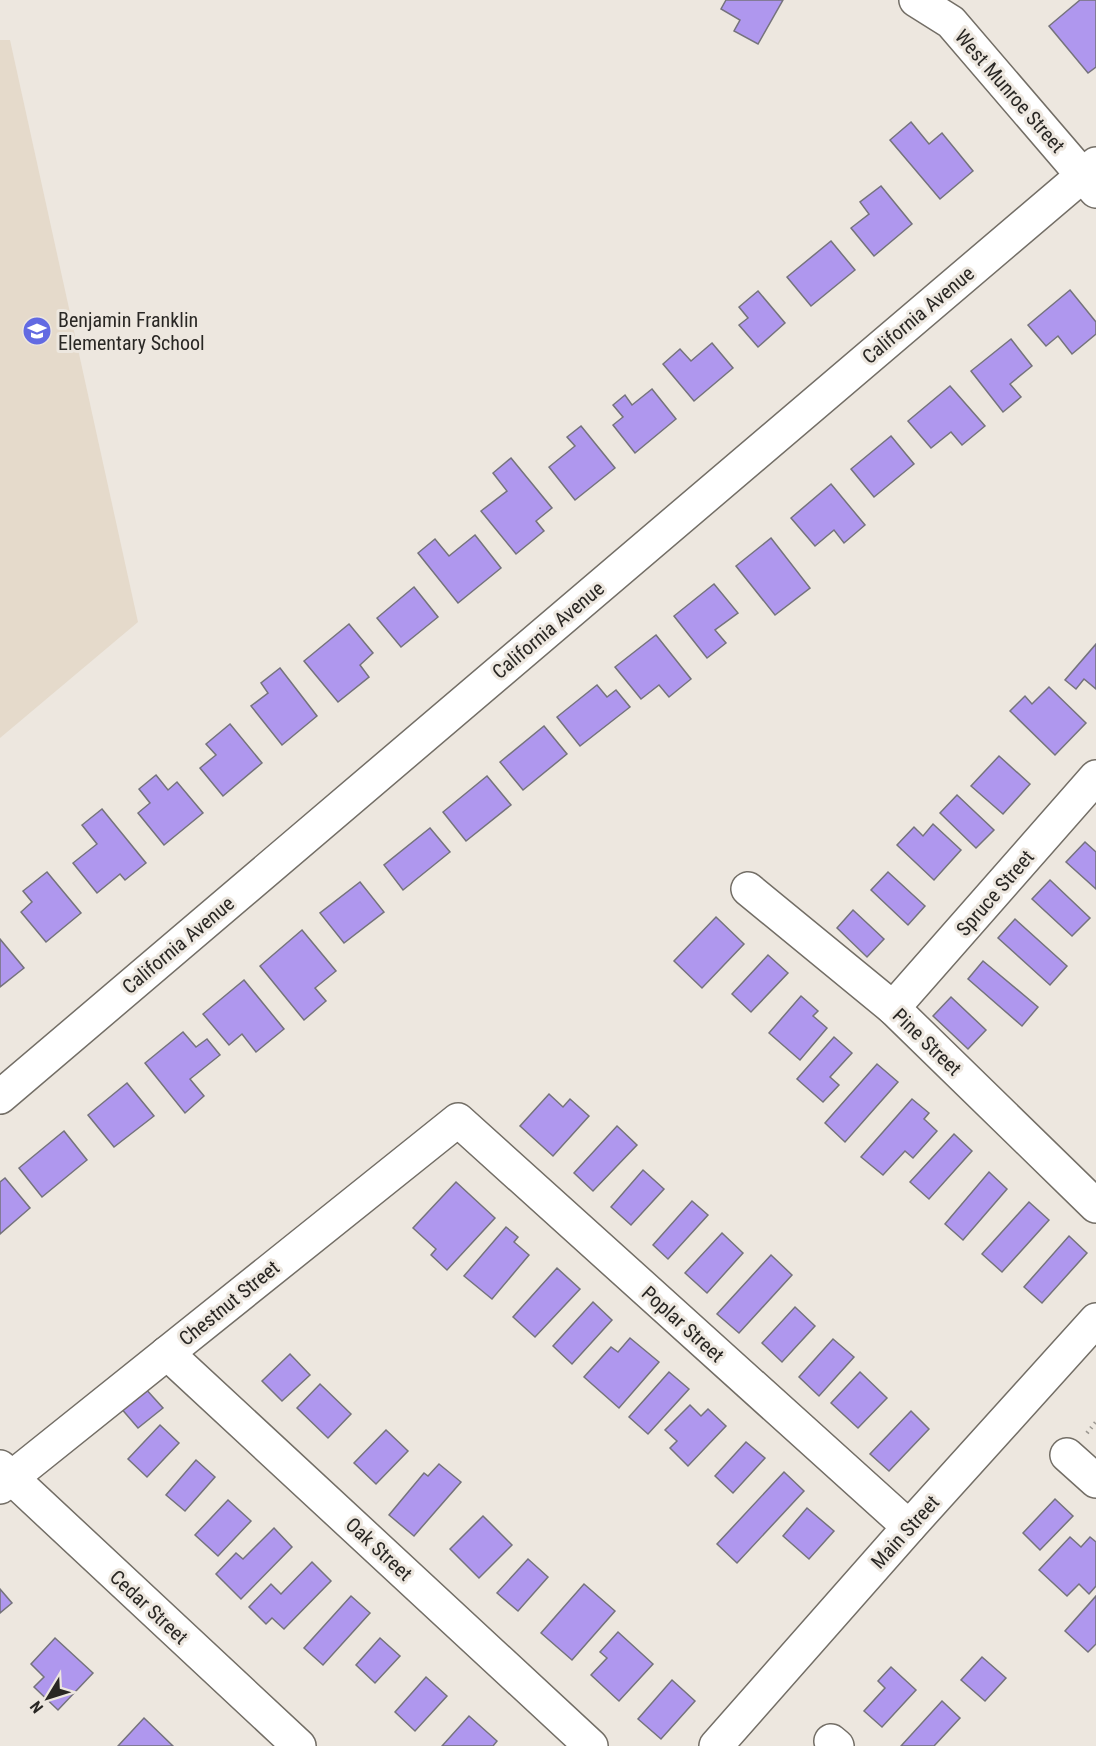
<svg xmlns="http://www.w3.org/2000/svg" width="1096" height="1746" viewBox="0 0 1096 1746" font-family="'Roboto Condensed',sans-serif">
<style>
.built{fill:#e5dacb}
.building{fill:#af97ee;stroke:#75737c;stroke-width:1.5}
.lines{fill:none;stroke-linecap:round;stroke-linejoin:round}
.minor-casing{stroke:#736e66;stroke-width:36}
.path{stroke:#9b9791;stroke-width:4;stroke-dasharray:1.5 4.5;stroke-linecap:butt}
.minor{stroke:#fff;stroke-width:33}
.labels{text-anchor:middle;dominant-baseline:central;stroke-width:6;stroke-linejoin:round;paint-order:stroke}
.street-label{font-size:20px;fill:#292724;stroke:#ede7df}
.poi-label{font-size:20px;fill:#292724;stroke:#ede7df;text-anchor:start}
</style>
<rect width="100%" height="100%" fill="#ede7df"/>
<polygon class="built" points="0,40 10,40 138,622 0,738"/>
<g class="building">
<polygon points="726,0 783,0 758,44 734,31 740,20 721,9"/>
<polygon points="1080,0 1096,0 1096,67 1088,73 1049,26"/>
<polygon points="911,122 929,144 942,133 973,171 940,199 890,140"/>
<polygon points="881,186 912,224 874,256 851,228 869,214 860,202"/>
<polygon points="831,241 855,270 811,306 787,277"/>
<polygon points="1070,290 1096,322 1096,334 1072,354 1058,336 1046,346 1028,325"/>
<polygon points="758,291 785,323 758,347 739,325 748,318 739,307"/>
<polygon points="1011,339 1032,366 1010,384 1021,397 1003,412 971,371"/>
<polygon points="712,343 733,368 694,401 663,364 680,349 691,361"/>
<polygon points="950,386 985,426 962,445 951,432 931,448 908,421"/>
<polygon points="652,389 676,419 635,453 613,425 623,417 613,405 625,395 632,405"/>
<polygon points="581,426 615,468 575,500 549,467 575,446 567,437"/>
<polygon points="891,436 914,464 874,497 851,469"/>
<polygon points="511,458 552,508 536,521 544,531 516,554 481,511 507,491 493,473"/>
<polygon points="831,484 865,525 844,543 834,530 815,546 791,518"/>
<polygon points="475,535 501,568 458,603 418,553 435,539 449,556"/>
<polygon points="771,538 810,588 775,615 736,566"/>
<polygon points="714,584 738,613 715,630 726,643 707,658 674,616"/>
<polygon points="414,587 438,617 401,647 377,618"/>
<polygon points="349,624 373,653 360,665 369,677 338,702 304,661"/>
<polygon points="656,635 691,679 669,697 659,685 641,699 615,667"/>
<polygon points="1096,644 1096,689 1084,679 1076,689 1065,680"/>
<polygon points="280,668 317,716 282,745 251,706 268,693 261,683"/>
<polygon points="597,685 607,697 616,690 630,707 580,746 557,717"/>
<polygon points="1049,687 1086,723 1055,755 1010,711 1025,696 1032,704"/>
<polygon points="230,724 262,763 223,796 200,768 216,755 206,744"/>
<polygon points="544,726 567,754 523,790 500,762"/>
<polygon points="999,756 1030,784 1003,814 971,786"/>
<polygon points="156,775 168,790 177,782 203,813 164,845 138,813 150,803 139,789"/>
<polygon points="487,776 511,805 466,841 443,812"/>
<polygon points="957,795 994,830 976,848 940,813"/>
<polygon points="102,809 146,863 125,880 120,874 97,893 73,863 97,844 82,825"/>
<polygon points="933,824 961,850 934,880 897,845 914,827 923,836"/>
<polygon points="430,828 450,852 403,890 384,865"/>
<polygon points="1085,842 1096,852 1096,889 1066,862"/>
<polygon points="47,872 81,913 46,942 21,912 32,902 23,891"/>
<polygon points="888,872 925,906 908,925 871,890"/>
<polygon points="1050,880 1090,918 1072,936 1032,899"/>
<polygon points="360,882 384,912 344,943 320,913"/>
<polygon points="853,910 884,939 867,957 837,928"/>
<polygon points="716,917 744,944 702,988 674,961"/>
<polygon points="1015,919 1067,966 1050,985 998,938"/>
<polygon points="302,930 336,971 315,988 326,1001 304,1020 260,966"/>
<polygon points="0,939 24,968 0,987"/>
<polygon points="768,955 788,973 751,1012 732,994"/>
<polygon points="983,961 1038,1007 1022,1026 968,979"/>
<polygon points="244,980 284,1029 256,1052 242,1034 229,1045 203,1014"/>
<polygon points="801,996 818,1011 813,1016 827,1028 800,1060 769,1033"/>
<polygon points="951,997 986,1030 968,1049 933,1016"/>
<polygon points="183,1032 196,1047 207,1039 220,1055 190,1079 204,1096 185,1113 145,1063"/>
<polygon points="834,1037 852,1053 830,1077 839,1085 823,1102 797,1079"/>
<polygon points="877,1064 898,1082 845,1142 825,1123"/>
<polygon points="127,1083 154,1116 114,1147 88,1115"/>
<polygon points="549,1094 563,1107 570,1099 589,1116 553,1156 520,1126"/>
<polygon points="912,1099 929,1113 924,1119 937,1131 913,1158 905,1151 883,1175 861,1157"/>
<polygon points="617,1126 637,1145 593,1191 574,1173"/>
<polygon points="64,1131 87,1160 42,1197 19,1168"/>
<polygon points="954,1134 972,1151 929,1199 910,1182"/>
<polygon points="643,1170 664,1189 631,1225 611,1207"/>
<polygon points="989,1172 1007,1189 963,1240 945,1224"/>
<polygon points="5,1178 30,1208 0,1234 0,1182"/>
<polygon points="456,1182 495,1218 447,1270 431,1255 436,1249 413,1228"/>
<polygon points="692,1201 708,1215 668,1259 653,1245"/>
<polygon points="1029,1202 1049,1220 1002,1272 982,1254"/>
<polygon points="506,1227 518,1237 514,1242 529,1255 492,1299 464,1276"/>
<polygon points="722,1233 743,1253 707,1293 685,1273"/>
<polygon points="1069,1236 1087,1253 1042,1303 1024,1287"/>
<polygon points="771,1255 792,1275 739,1333 717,1314"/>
<polygon points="557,1268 580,1289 535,1337 513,1317"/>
<polygon points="593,1302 612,1320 572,1364 553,1346"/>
<polygon points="795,1307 815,1326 782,1362 762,1343"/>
<polygon points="630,1338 659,1362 619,1408 584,1377 611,1347 618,1352"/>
<polygon points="833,1339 854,1357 819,1396 799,1377"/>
<polygon points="290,1354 310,1375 282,1401 262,1381"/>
<polygon points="669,1372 689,1389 648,1434 629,1417"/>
<polygon points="860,1372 887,1398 858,1428 831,1403"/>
<polygon points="320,1384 351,1414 328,1438 297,1408"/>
<polygon points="144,1387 163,1408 138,1428 120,1407"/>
<polygon points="690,1405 701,1416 708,1409 726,1426 688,1466 670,1448 677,1441 665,1430"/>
<polygon points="911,1411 929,1429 889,1471 870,1454"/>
<polygon points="160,1425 179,1443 147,1477 128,1459"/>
<polygon points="386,1430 408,1451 376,1484 354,1463"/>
<polygon points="746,1442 765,1458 733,1493 715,1476"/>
<polygon points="196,1460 215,1477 185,1511 166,1495"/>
<polygon points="439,1464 461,1482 414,1536 389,1515 424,1473 428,1476"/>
<polygon points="784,1472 804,1491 737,1563 717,1544"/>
<polygon points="1055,1499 1073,1516 1040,1550 1023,1533"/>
<polygon points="228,1500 251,1521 218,1556 195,1535"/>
<polygon points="807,1508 834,1531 809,1559 783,1536"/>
<polygon points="483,1516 512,1545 479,1578 450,1549"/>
<polygon points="274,1528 292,1547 241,1599 216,1574 236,1553 243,1559"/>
<polygon points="1070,1537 1081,1547 1090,1537 1096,1542 1096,1586 1089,1594 1079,1584 1067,1596 1039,1570"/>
<polygon points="528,1559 548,1577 518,1611 497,1593"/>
<polygon points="312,1562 331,1581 284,1629 272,1618 266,1624 249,1607 271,1584 281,1594"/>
<polygon points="584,1584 615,1611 572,1660 541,1633"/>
<polygon points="0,1589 12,1603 0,1613"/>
<polygon points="351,1596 370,1613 323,1665 304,1648"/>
<polygon points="1096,1596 1096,1644 1088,1652 1065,1631"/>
<polygon points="618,1632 653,1664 619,1701 591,1675 607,1658 600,1652"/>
<polygon points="55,1638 93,1673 58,1710 34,1687 44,1677 31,1664"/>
<polygon points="380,1638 400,1656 375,1683 356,1665"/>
<polygon points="982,1657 1006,1678 985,1701 961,1680"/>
<polygon points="891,1667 916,1690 882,1727 864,1711 885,1688 878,1681"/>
<polygon points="426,1677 447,1696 415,1731 395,1712"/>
<polygon points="672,1680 695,1701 661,1739 638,1719"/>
<polygon points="942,1701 960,1718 934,1746 901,1746"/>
<polygon points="469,1716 497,1741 493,1746 442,1746"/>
<polygon points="144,1718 173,1746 118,1746"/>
</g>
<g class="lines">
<g class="minor-casing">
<g id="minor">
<polyline points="916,0 951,22 1096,191"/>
<polyline points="748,889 893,1008 1096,1206"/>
<polyline points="893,1008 1096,777"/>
<polyline points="0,1097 1096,164"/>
<polyline points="167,1353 591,1746"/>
<polyline points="1067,1455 1096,1481"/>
<polyline points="0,1467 299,1746"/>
<polyline points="0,1487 458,1120 909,1527"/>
<polyline points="831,1741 837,1746"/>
<polyline points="716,1746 909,1527 1096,1320"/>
</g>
</g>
<polyline class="path" points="1087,1433 1096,1422"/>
<use href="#minor" class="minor"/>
</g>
<defs>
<g id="school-disc" transform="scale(1.5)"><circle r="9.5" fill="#626ae2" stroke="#ede7df"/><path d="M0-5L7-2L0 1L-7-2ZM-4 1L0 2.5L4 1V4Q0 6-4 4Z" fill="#fff"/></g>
</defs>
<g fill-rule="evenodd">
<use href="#school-disc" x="37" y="331"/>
</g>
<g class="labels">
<g class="street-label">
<text transform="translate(1010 91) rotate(49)">West Munroe Street</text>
<text transform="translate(918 315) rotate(-40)">California Avenue</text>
<text transform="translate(548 630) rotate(-40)">California Avenue</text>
<text transform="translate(995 893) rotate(-49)">Spruce Street</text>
<text transform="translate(178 945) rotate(-40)">California Avenue</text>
<text transform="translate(927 1042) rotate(44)">Pine Street</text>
<text transform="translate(229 1303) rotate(-39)">Chestnut Street</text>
<text transform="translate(683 1324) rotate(42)">Poplar Street</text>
<text transform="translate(905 1532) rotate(-48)">Main Street</text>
<text transform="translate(379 1549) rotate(43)">Oak Street</text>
<text transform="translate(149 1607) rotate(43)">Cedar Street</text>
</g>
<g class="poi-label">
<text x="58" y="320">Benjamin Franklin<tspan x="58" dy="23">Elementary School</tspan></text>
</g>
</g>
<g transform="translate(48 1698) rotate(232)" stroke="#ede7df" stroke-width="4.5" paint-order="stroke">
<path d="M0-4.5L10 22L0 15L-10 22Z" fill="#292724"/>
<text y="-9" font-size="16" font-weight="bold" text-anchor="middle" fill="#292724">N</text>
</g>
</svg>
